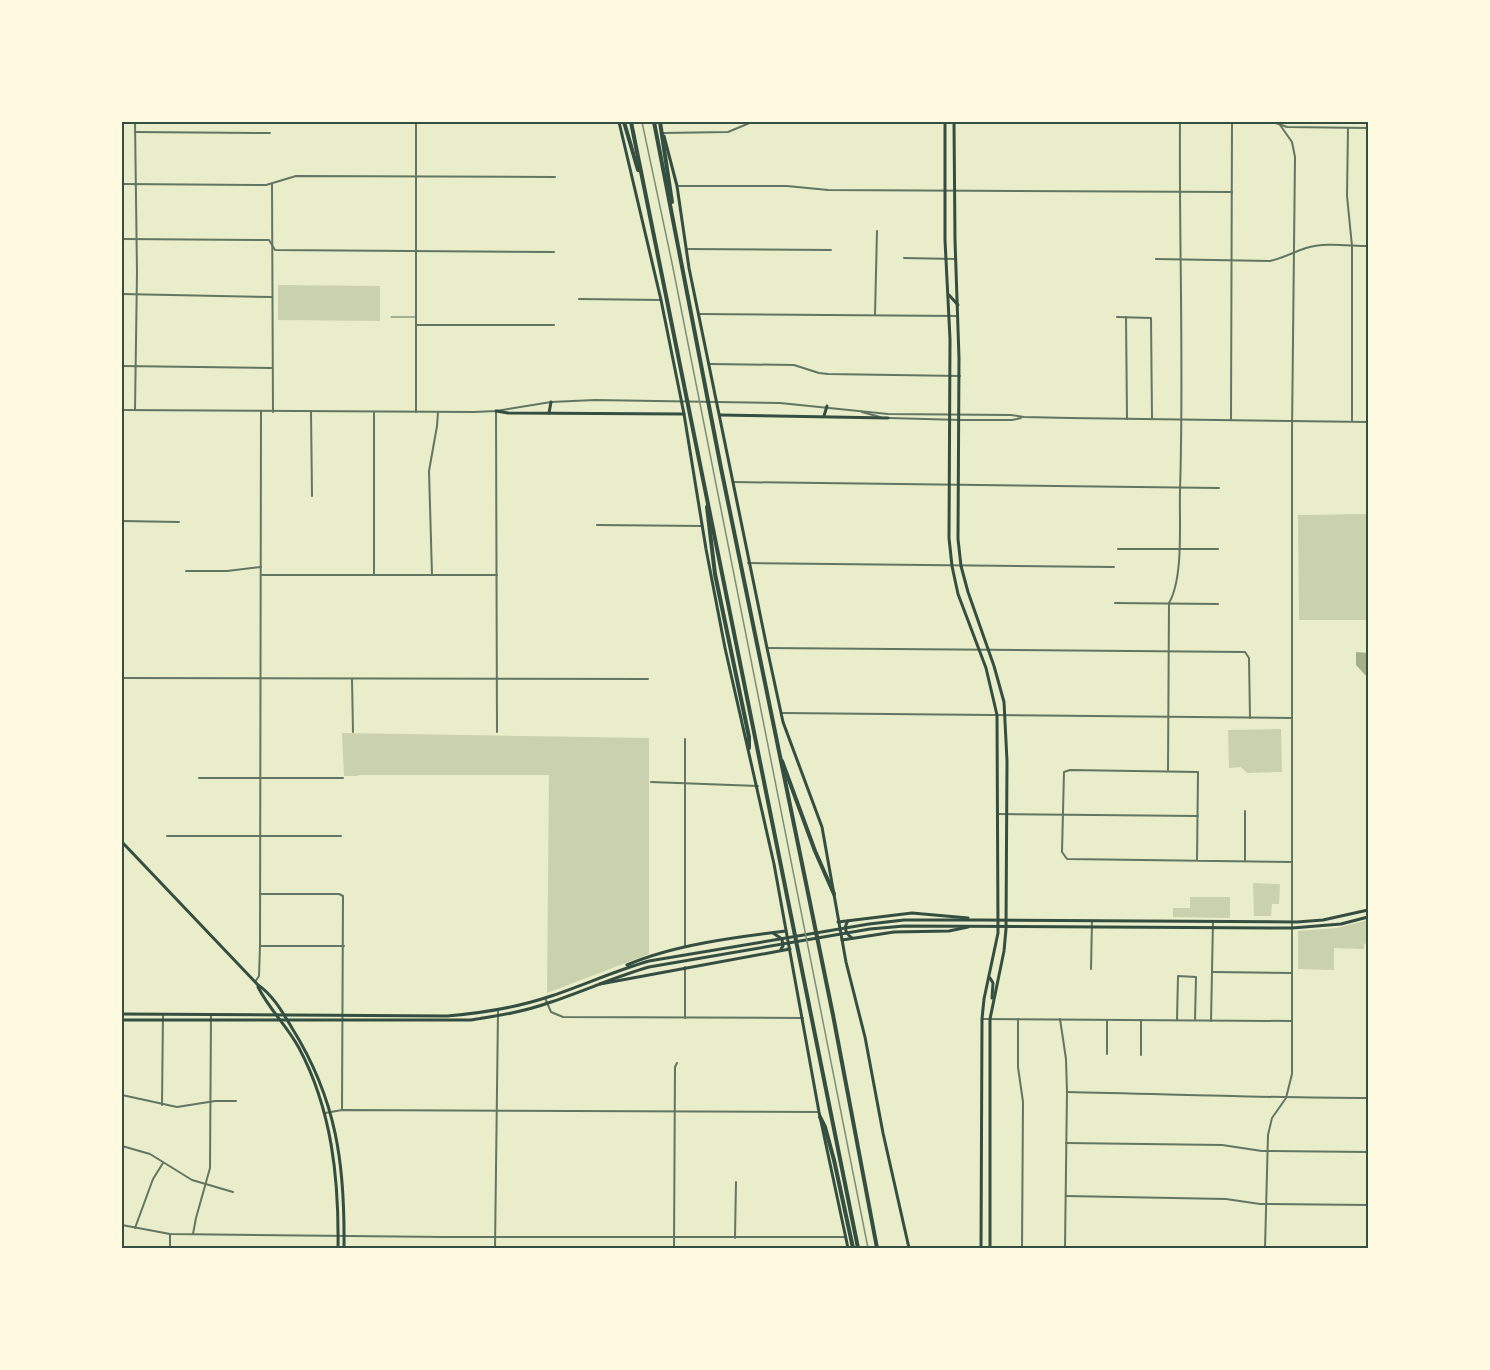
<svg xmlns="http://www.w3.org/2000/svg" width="1490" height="1370" viewBox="0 0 1490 1370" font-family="'Archivo Narrow',sans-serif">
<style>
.green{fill:#cad2ad}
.water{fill:#a3b18a}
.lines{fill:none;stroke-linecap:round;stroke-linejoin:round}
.service{stroke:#617663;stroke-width:1}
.minor{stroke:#617663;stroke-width:2}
.tertiary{stroke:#617663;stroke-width:2}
.secondary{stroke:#344e41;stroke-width:3}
.motorway{stroke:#344e41;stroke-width:4}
.rail{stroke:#7c8e77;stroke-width:1.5}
.neatline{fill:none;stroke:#344e41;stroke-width:2}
</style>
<rect width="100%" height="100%" fill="#e9edc9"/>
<g class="green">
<polygon points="278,285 380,286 380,321 278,320"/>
<polygon points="1368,514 1368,620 1299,620 1298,515"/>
<polygon points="1281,729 1282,772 1247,773 1241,767 1229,768 1228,730"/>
<polygon points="342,733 649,738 649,954 547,993 549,775 359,775 357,776 344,776"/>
<polygon points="1253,883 1280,884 1279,904 1272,904 1271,916 1254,916"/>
<polygon points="1190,897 1230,897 1230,918 1173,917 1173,908 1190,908"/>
<polygon points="1368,920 1368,943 1364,944 1364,949 1334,948 1334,970 1298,969 1298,931 1337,928"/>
</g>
<polygon class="water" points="1356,652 1368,653 1368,678 1356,665"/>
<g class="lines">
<polyline class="service" points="391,317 415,317"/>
<g class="minor">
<polyline points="1348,128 1347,196 1352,246 1352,421"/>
<polyline points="135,132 270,133"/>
<polyline points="663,133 728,132 752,122"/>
<polyline points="122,184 266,185 296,176 555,177"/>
<polyline points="272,184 273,412"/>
<polyline points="677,186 787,186 828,190 1232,192"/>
<polyline points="122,239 269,240 275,250 554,252"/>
<polyline points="687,249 831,250"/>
<polyline points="904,258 955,259"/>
<path d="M1156,259L1270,261C1283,258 1294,252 1306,248C1325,242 1349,246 1368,246"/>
<polyline points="122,294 272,297"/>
<polyline points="579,299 661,300"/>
<polyline points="699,314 958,316"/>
<polyline points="875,315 877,231"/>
<polyline points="1117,317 1151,318 1152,419"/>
<polyline points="1126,317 1127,419"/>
<polyline points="417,325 554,325"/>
<polyline points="710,364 794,365 819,373 828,374 960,376"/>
<polyline points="122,366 272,368"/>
<polyline points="135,410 137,272 135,122"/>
<polyline points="311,411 312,496"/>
<polyline points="496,411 497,732"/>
<polyline points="374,412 374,574"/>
<polyline points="416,412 416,122"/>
<polyline points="1231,420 1232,122 1273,122 1287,127 1368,128"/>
<polyline points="733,482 1219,488"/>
<polyline points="122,521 179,522"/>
<polyline points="597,525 702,526"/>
<polyline points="1118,549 1218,549"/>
<polyline points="748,563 1114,567"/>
<polyline points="186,571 227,571 261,567"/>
<polyline points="262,575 497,575"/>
<polyline points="432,575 429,471 437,426 438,412"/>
<polyline points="1115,603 1218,604"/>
<polyline points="767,648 1245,652 1249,658 1250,718"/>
<polyline points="122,678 648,679"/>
<polyline points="352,679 353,732"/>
<polyline points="782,713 1292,718"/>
<path d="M1168,770L1169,603C1184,577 1179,520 1180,490C1184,368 1179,244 1180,122"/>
<polyline points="199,778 343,778"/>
<polyline points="651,782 758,786"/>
<polyline points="998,814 1198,816"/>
<polyline points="167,836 341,836"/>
<polyline points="1197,860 1198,772 1070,770 1064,772 1062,852 1067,859 1292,862"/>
<polyline points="1245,861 1245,811"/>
<polyline points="260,894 339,894 343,896 342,1109"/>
<polyline points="260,946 344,946"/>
<polyline points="685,947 685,739"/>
<polyline points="1091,969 1092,921"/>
<polyline points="1213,972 1291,973"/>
<polyline points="255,982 259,976 260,946 261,411"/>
<polyline points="545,998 551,1012 563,1017 803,1018"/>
<polyline points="685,1018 685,967"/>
<polyline points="982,1019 1291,1021"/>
<polyline points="1018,1019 1018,1067 1023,1102 1022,1248"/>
<polyline points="1060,1019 1066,1059 1067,1092 1065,1248"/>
<polyline points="1177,1020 1178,976 1196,977 1195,1020"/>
<polyline points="1211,1021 1213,921"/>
<polyline points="1107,1054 1107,1020"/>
<polyline points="1141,1055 1141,1020"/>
<path d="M1067,1092C1168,1094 1268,1098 1368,1098"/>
<polyline points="122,1095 177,1107 215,1101 236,1101"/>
<polyline points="162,1105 163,1015"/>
<polyline points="325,1113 342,1110 819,1112"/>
<polyline points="1066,1143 1222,1145 1262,1151 1368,1152"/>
<polyline points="122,1146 150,1154 192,1180 233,1192"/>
<polyline points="1066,1196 1226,1199 1260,1204 1368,1205"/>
<polyline points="122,1225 170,1234 444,1237 846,1237"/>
<polyline points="135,1228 153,1179 163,1163"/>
<polyline points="170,1234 170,1248"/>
<polyline points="193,1234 196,1218 210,1168 211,1015"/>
<polyline points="735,1238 736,1182"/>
<polyline points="495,1248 498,1011"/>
<polyline points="674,1248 675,1067 677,1063"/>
<polyline points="1265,1248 1268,1135 1272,1118 1286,1098 1292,1074 1292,431 1295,157 1292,142 1278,122"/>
</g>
<g class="tertiary">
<polyline points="122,410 474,412 496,411 551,402 595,400 780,403 888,414 1011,415 1024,417 1070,418 1368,422"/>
<polyline points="862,412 880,417"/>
<polyline points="889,418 961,420 1012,420 1021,418"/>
</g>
<g class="secondary">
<polyline points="619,122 661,300 684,414 706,549 725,648 774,864 819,1112 848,1248"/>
<polyline points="945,122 945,240 950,339 949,538 952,566 958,594 986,668 997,715 998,933 984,999 982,1019 981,1248"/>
<polyline points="954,122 955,240 959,358 958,539 961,566 968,592 994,666 1004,702 1007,761 1006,929 1004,951 990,1019 990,1248"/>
<polyline points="664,136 677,186 689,268 767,648 783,722 822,827 846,962 865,1037 883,1133 909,1248"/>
<polyline points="949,295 958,305"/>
<polyline points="496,411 508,413 684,414"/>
<polyline points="549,413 551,402"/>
<polyline points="720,415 888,418"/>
<polyline points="824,416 827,406"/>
<path d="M122,842L258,985C273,995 283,1013 292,1028C337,1100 345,1165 344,1248"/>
<path d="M848,921C843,928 846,934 852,938"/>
<polyline points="838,922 912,913 968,918"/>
<polyline points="773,933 782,939 783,946 781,949"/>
<polyline points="842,940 894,932 949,931 968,927"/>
<path d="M627,965C673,945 736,937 786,931"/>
<polyline points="990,978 993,983 992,998"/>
<polyline points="600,984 790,949"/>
<path d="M258,987C269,1009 287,1026 299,1048C332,1110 339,1179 338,1248"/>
<path d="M122,1014L447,1016C482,1013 515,1008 548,997C582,986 614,971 649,961L869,924L904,920H979L1297,922L1323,920L1368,910"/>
<path d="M122,1020H471C496,1016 523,1012 548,1003C582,992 614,977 649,967L870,929L904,926L1292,928L1341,924L1368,917"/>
</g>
<g class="motorway">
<polyline points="624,122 638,170"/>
<polyline points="631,122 858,1248"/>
<polyline points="654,122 721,468 833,1015 877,1248"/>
<polyline points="660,122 672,202"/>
<polyline points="707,507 715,574 749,737 749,748"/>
<polyline points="782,761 815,851 834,894"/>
<polyline points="820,1117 825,1127 834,1160 853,1248"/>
</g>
<polyline class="rail" points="642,122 672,263 868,1248"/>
</g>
<rect width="1490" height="1370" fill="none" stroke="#fefae0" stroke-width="246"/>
<rect x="123" y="123" width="1244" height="1124" class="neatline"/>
</svg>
